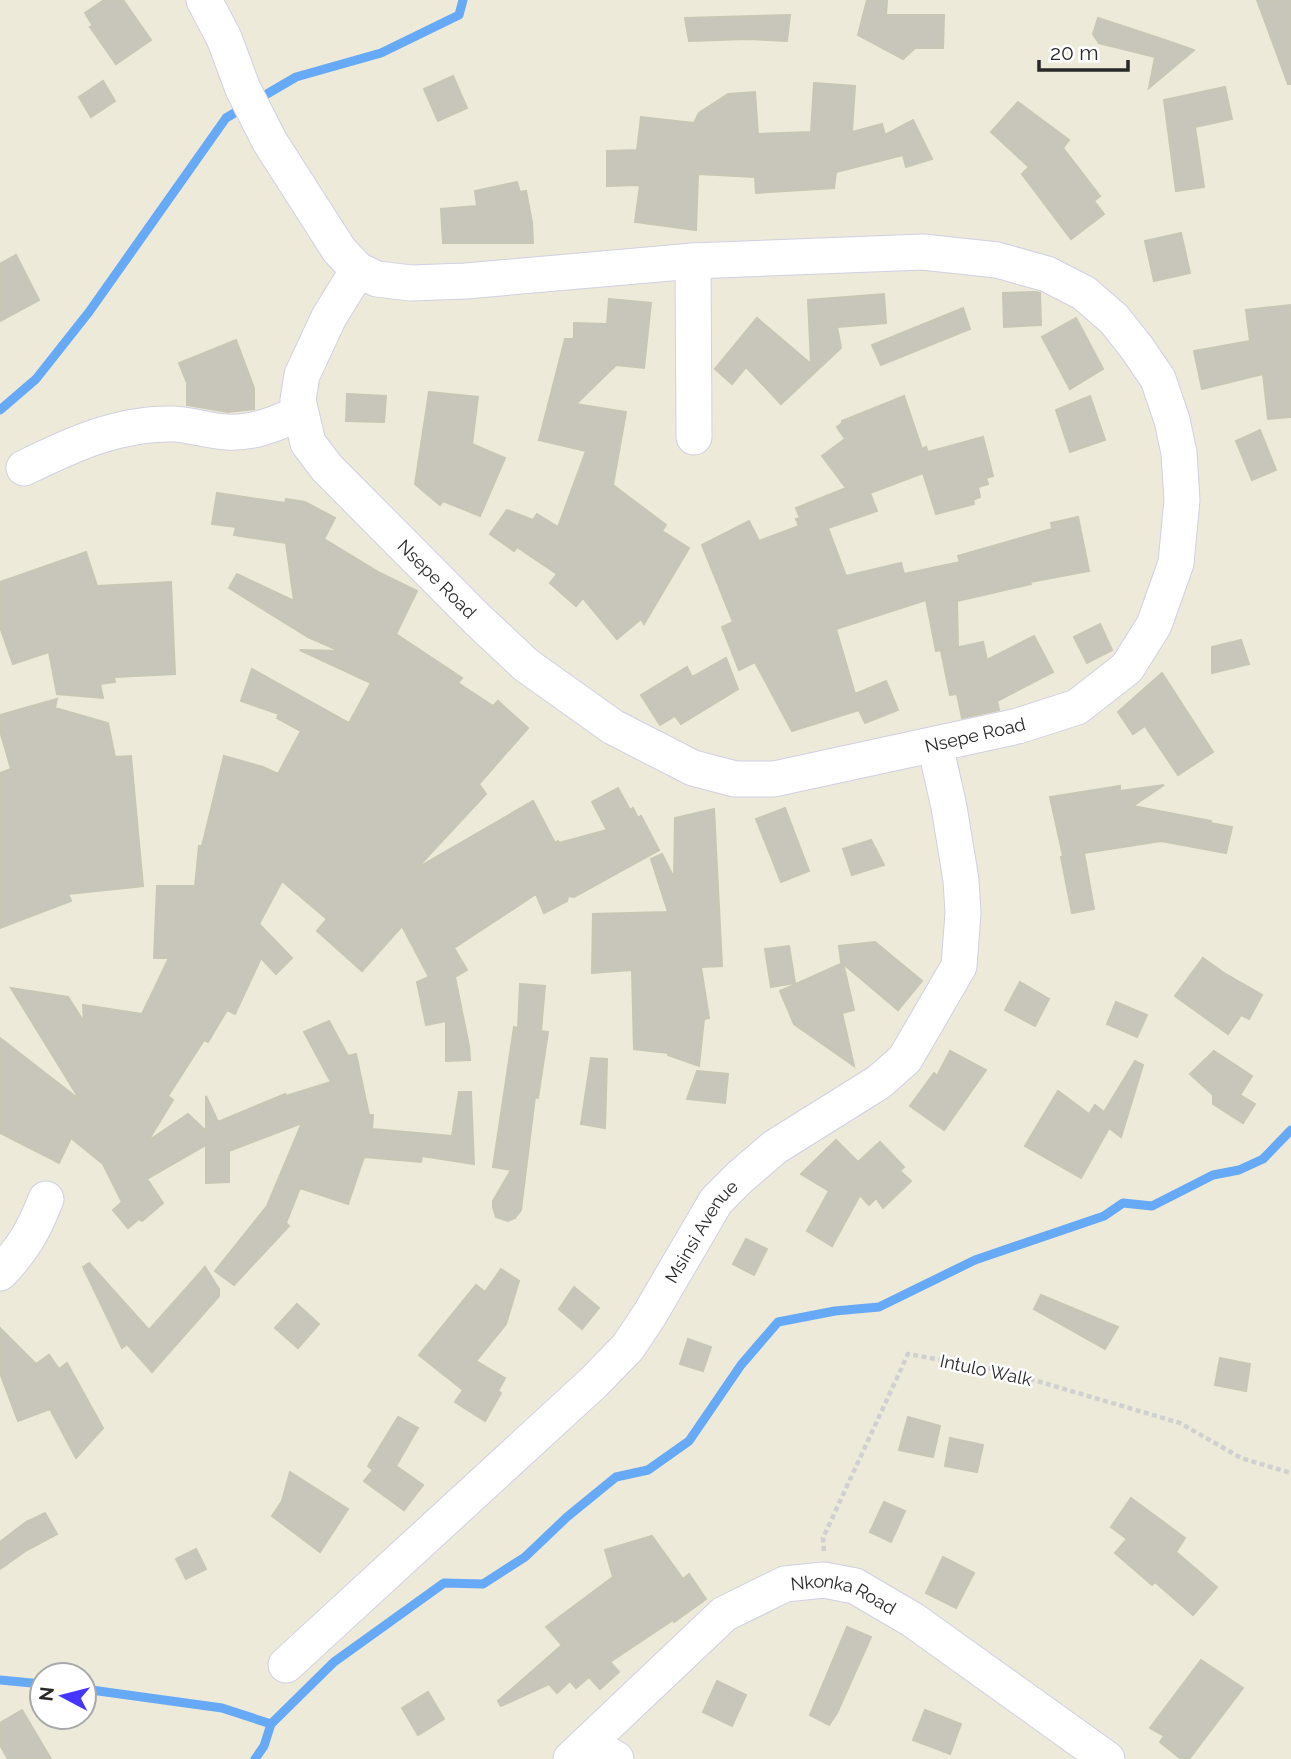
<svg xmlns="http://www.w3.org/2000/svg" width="1291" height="1759" viewBox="0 0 1291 1759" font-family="Raleway,sans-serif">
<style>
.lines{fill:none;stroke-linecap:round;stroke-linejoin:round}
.stream{stroke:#66a9f6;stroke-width:9}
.building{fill:#c8c6ba;stroke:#c8c6b4;stroke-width:2}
.street-casing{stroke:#d1cfe4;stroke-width:37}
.path{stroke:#d0d0d0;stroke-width:4.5;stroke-dasharray:5 3.5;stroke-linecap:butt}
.street{stroke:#fff;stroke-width:35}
.labels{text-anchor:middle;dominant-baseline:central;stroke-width:5;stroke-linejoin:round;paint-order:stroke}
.street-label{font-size:18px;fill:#292929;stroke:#fff}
</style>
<rect width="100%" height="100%" fill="#edeada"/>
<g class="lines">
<g class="stream">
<polyline points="255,101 296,77 381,53 459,15 463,0"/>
<polyline points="0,410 36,379 89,312 226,118 243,108"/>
<polyline points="0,1680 42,1684"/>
<polyline points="84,1689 222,1708 271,1724"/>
<polyline points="255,1759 264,1746 271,1724 334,1662 444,1583 483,1584 525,1557 567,1517 616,1477 648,1470 689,1441 741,1365 778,1322 835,1311 879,1307 975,1260 1104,1216 1123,1203 1152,1206 1213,1175 1239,1170 1263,1159 1291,1130"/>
</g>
</g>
<g class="building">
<polygon points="104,0 123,0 151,40 116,64 90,27 93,26 85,13"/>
<polygon points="867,0 887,0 886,15 944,15 943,48 915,48 903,59 858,35"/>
<polygon points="1257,0 1291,0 1291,84 1288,84"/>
<polygon points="790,15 787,41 747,39 689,41 685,18"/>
<polygon points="1098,18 1159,38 1194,50 1149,88 1155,57 1099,43 1093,34"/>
<polygon points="453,76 467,108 438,121 424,89"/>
<polygon points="103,81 115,101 91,117 79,97"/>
<polygon points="814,83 855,86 852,132 882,124 885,135 913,120 932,159 906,167 903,155 836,172 834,188 756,193 755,177 698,174 696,230 635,222 640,185 607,186 607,151 637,150 641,117 694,123 699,113 728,94 755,92 758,134 811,132"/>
<polygon points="1225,87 1232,119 1195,127 1204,187 1176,191 1164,100"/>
<polygon points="1018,102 1069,140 1063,148 1100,196 1094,201 1104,214 1071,239 1022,174 1029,167 991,132"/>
<polygon points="517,182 520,192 526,191 532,222 533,243 443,243 441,209 477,206 475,191"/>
<polygon points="1181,233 1190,273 1154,281 1145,241"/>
<polygon points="16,255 39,300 0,321 0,264"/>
<polygon points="1036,292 1040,293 1041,325 1004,327 1003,293"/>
<polygon points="884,294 886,323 837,327 841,348 781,404 746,367 732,384 715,369 757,318 811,364 808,300"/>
<polygon points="609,299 651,303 644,368 616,365 576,404 626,412 613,485 666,525 662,531 689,548 644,624 641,619 617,639 583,598 576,606 550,583 557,574 517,547 514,551 490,534 507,510 533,520 537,514 558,527 586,451 539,440 565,339 574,339 574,323 607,324"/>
<polygon points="1291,305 1291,417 1268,419 1263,374 1202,389 1194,351 1250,341 1246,310"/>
<polygon points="963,308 970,329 881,365 872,345"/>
<polygon points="1076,318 1103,369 1070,389 1042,337"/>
<polygon points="236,340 254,388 254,409 228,412 187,405 187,383 179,363"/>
<polygon points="429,392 478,397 472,444 505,458 480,516 443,501 440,505 415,484"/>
<polygon points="347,394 386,396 384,422 346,421"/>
<polygon points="904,396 922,449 926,447 928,452 983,437 993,476 986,478 988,484 978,487 980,497 973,500 974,504 936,514 923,473 870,493 877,511 828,528 846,576 901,563 904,574 960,562 958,556 1052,529 1051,523 1078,517 1089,571 1030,582 1031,584 957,601 958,647 936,651 926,600 836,629 855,694 886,681 898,710 865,723 859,710 792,731 755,662 739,670 722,627 733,622 702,545 749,521 759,541 799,526 796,519 800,518 796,508 846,488 822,456 845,439 837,427 842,423 842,421"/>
<polygon points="1090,396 1105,440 1070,452 1056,410"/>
<polygon points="1260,430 1276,470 1252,480 1236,441"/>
<polygon points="217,493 285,503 286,499 305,502 335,518 324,539 380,573 417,591 396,634 462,678 458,683 493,706 498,701 528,728 479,784 486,794 417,868 533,801 555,843 558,841 559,843 607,830 592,802 618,788 630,810 633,808 638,818 641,816 659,850 574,897 568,896 567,901 544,913 536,894 454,948 467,970 455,977 469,1046 470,1060 446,1061 446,1021 426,1025 417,982 429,977 402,926 362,971 317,931 327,919 282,881 259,924 292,958 276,974 261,958 235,1014 227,1010 208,1042 204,1040 168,1096 173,1100 148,1141 188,1114 206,1131 206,1096 218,1122 285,1094 286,1096 331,1082 304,1032 329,1021 348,1056 356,1054 369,1115 373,1115 372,1129 452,1136 459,1092 471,1092 474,1164 422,1156 421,1162 364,1157 348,1204 300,1188 286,1223 289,1226 234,1285 215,1271 267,1206 302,1123 229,1151 229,1182 206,1183 206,1145 147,1179 163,1203 142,1221 139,1219 128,1228 113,1210 122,1202 103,1164 71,1138 59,1163 0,1133 0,1038 80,1100 11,988 68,997 84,1022 83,1005 142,1014 169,958 154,958 157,886 195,886 199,846 202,846 224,756 263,767 278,774 301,731 277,718 279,714 241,701 252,669 349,723 371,683 300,650 340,651 308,637 229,588 237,574 294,601 286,543 234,535 236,527 212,524"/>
<polygon points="86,552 97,586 171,582 175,674 114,677 115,682 100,684 103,698 57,694 49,652 13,664 0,627 0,582"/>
<polygon points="1100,624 1112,650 1087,663 1074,637"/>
<polygon points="1034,636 1053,672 997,701 999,710 962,718 957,694 950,695 941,651 983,642 987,660"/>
<polygon points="1241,640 1249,664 1212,673 1212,647"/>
<polygon points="726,658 738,689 681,724 675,716 660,725 641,695 687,667 692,677"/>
<polygon points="1162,673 1213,752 1178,775 1145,726 1133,734 1118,712"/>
<polygon points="57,699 55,708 108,723 115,757 131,756 143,886 68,894 71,901 0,928 0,773 11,769 0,731 0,715"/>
<polygon points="1164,785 1133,806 1211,821 1210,823 1232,827 1226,853 1161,841 1084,853 1094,909 1072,913 1061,857 1063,856 1050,797 1120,786 1120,791"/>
<polygon points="785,808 809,871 781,882 756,819"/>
<polygon points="714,809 722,966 701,967 709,1018 704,1019 699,1066 668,1055 668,1053 634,1049 632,970 592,973 593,914 668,912 651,859 662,854 674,878 675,818"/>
<polygon points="871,840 884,865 852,875 843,849"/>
<polygon points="875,942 922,981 898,1010 841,962 839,946"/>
<polygon points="789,946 795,983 771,987 765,949"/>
<polygon points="1203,958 1224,973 1262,995 1249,1019 1241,1015 1228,1034 1175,996"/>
<polygon points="843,963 854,1010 842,1013 854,1066 794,1024 780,991"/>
<polygon points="1020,982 1049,999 1035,1026 1005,1010"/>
<polygon points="520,984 545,986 541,1031 548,1032 538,1098 535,1097 521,1210 515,1218 508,1221 496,1217 493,1207 493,1201 511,1170 493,1167 514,1027 518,1028"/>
<polygon points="1116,1002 1147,1015 1137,1037 1107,1024"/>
<polygon points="950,1051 986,1070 944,1130 910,1106 934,1073 937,1076"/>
<polygon points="1214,1051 1252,1076 1240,1095 1255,1104 1243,1123 1213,1104 1213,1095 1190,1074"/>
<polygon points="591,1058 607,1059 605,1128 581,1124"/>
<polygon points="1135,1061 1143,1065 1121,1137 1109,1128 1081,1178 1025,1146 1058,1091 1089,1114 1095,1105 1104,1112"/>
<polygon points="697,1071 728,1074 725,1103 687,1099"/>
<polygon points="836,1140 858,1162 880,1142 904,1167 900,1171 911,1181 883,1208 876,1198 869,1205 860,1195 832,1246 807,1231 829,1191 801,1174"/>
<polygon points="746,1239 767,1249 754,1275 733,1264"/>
<polygon points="89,1263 149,1330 205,1267 219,1289 219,1296 152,1372 127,1344 122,1348 83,1267"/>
<polygon points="501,1269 519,1281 506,1324 476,1361 505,1378 498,1391 501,1393 485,1421 455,1402 463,1390 419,1355 476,1285 485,1292"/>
<polygon points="574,1287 599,1308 582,1329 559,1309"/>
<polygon points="1041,1295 1118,1327 1105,1349 1034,1309"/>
<polygon points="297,1304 319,1324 298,1348 275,1328"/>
<polygon points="0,1328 36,1364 49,1355 59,1369 67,1363 103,1428 76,1458 50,1409 18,1421 0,1373"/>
<polygon points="688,1339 711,1347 703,1371 680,1364"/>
<polygon points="1220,1358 1250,1364 1246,1391 1215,1385"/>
<polygon points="398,1417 418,1428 396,1466 423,1485 404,1510 364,1481 373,1470 368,1466"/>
<polygon points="908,1417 940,1426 933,1457 899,1450"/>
<polygon points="950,1438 983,1445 977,1472 945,1466"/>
<polygon points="290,1472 348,1509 320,1552 272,1516 282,1501"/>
<polygon points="1131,1498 1185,1538 1176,1552 1217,1587 1193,1615 1155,1582 1152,1585 1115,1553 1127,1539 1111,1527"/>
<polygon points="884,1502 905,1511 891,1542 870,1532"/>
<polygon points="45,1513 57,1534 27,1550 0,1569 0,1542 26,1522"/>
<polygon points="652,1536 683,1579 689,1574 706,1599 674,1622 673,1620 610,1662 619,1672 600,1689 589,1677 576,1688 570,1681 557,1693 549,1684 501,1706 498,1701 562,1645 546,1627 613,1577 605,1550"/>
<polygon points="196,1549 206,1569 186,1579 176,1559"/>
<polygon points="943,1557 974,1573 956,1608 926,1593"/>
<polygon points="847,1627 871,1637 837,1713 829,1725 810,1715"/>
<polygon points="1201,1660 1243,1688 1189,1759 1181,1759 1160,1742 1164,1736 1150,1728"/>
<polygon points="717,1681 746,1695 732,1726 703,1712"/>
<polygon points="428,1692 444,1719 418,1735 402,1708"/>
<polygon points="22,1710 51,1759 8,1759 0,1745 0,1723"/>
<polygon points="925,1710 961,1724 950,1754 913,1740"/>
</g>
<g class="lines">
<g class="street-casing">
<g id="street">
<polyline points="204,0 224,38 243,89 270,142 339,250 358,270 377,279 411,283 466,281 693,261 923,252 997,260 1047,274 1084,293 1114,319 1137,348 1158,379 1172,420 1179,453 1182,500 1176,563 1154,625 1127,668 1077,707 1018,726 774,779 735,779 693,768 613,727 526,665 477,619 327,468 308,443 298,400 302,375 329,317 358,270"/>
<polyline points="693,261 694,437"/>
<path d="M24,468C71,445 120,422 174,424C191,425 209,431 227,432C253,434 277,423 300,413"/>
<path d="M0,1273C23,1249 34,1230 46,1199"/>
<path id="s1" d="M286,1665L594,1382L628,1347L650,1314L716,1201L740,1177L775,1147L879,1082L905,1059L959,966L963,913L961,880L949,807L935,745"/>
<polyline points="588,1743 616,1759"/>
<path id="s2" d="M571,1759L724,1614L785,1584L824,1580L855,1586L913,1620L1107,1759"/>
</g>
</g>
<polyline class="path" points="824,1551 823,1538 908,1354 1003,1371 1180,1423 1241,1458 1291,1473"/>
<use href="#street" class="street"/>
</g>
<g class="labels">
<g class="street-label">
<text transform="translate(437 579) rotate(45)">Nsepe Road</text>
<text transform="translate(975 735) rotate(-13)">Nsepe Road</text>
<text stroke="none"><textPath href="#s1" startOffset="604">Msinsi Avenue</textPath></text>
<text transform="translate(986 1370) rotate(12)">Intulo Walk</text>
<text stroke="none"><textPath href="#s2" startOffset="340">Nkonka Road</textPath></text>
</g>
</g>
<g transform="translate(63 1696) rotate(277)"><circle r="33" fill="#ffffff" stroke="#a9a9a9" stroke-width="2"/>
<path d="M0-5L12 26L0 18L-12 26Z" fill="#4635ff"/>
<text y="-10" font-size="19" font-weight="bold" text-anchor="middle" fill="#292929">N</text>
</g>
<path d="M1039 60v10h89v-10" fill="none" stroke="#292929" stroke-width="3.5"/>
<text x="1050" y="60" font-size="21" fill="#292929" stroke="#ffffff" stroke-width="5" paint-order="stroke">20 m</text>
</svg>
